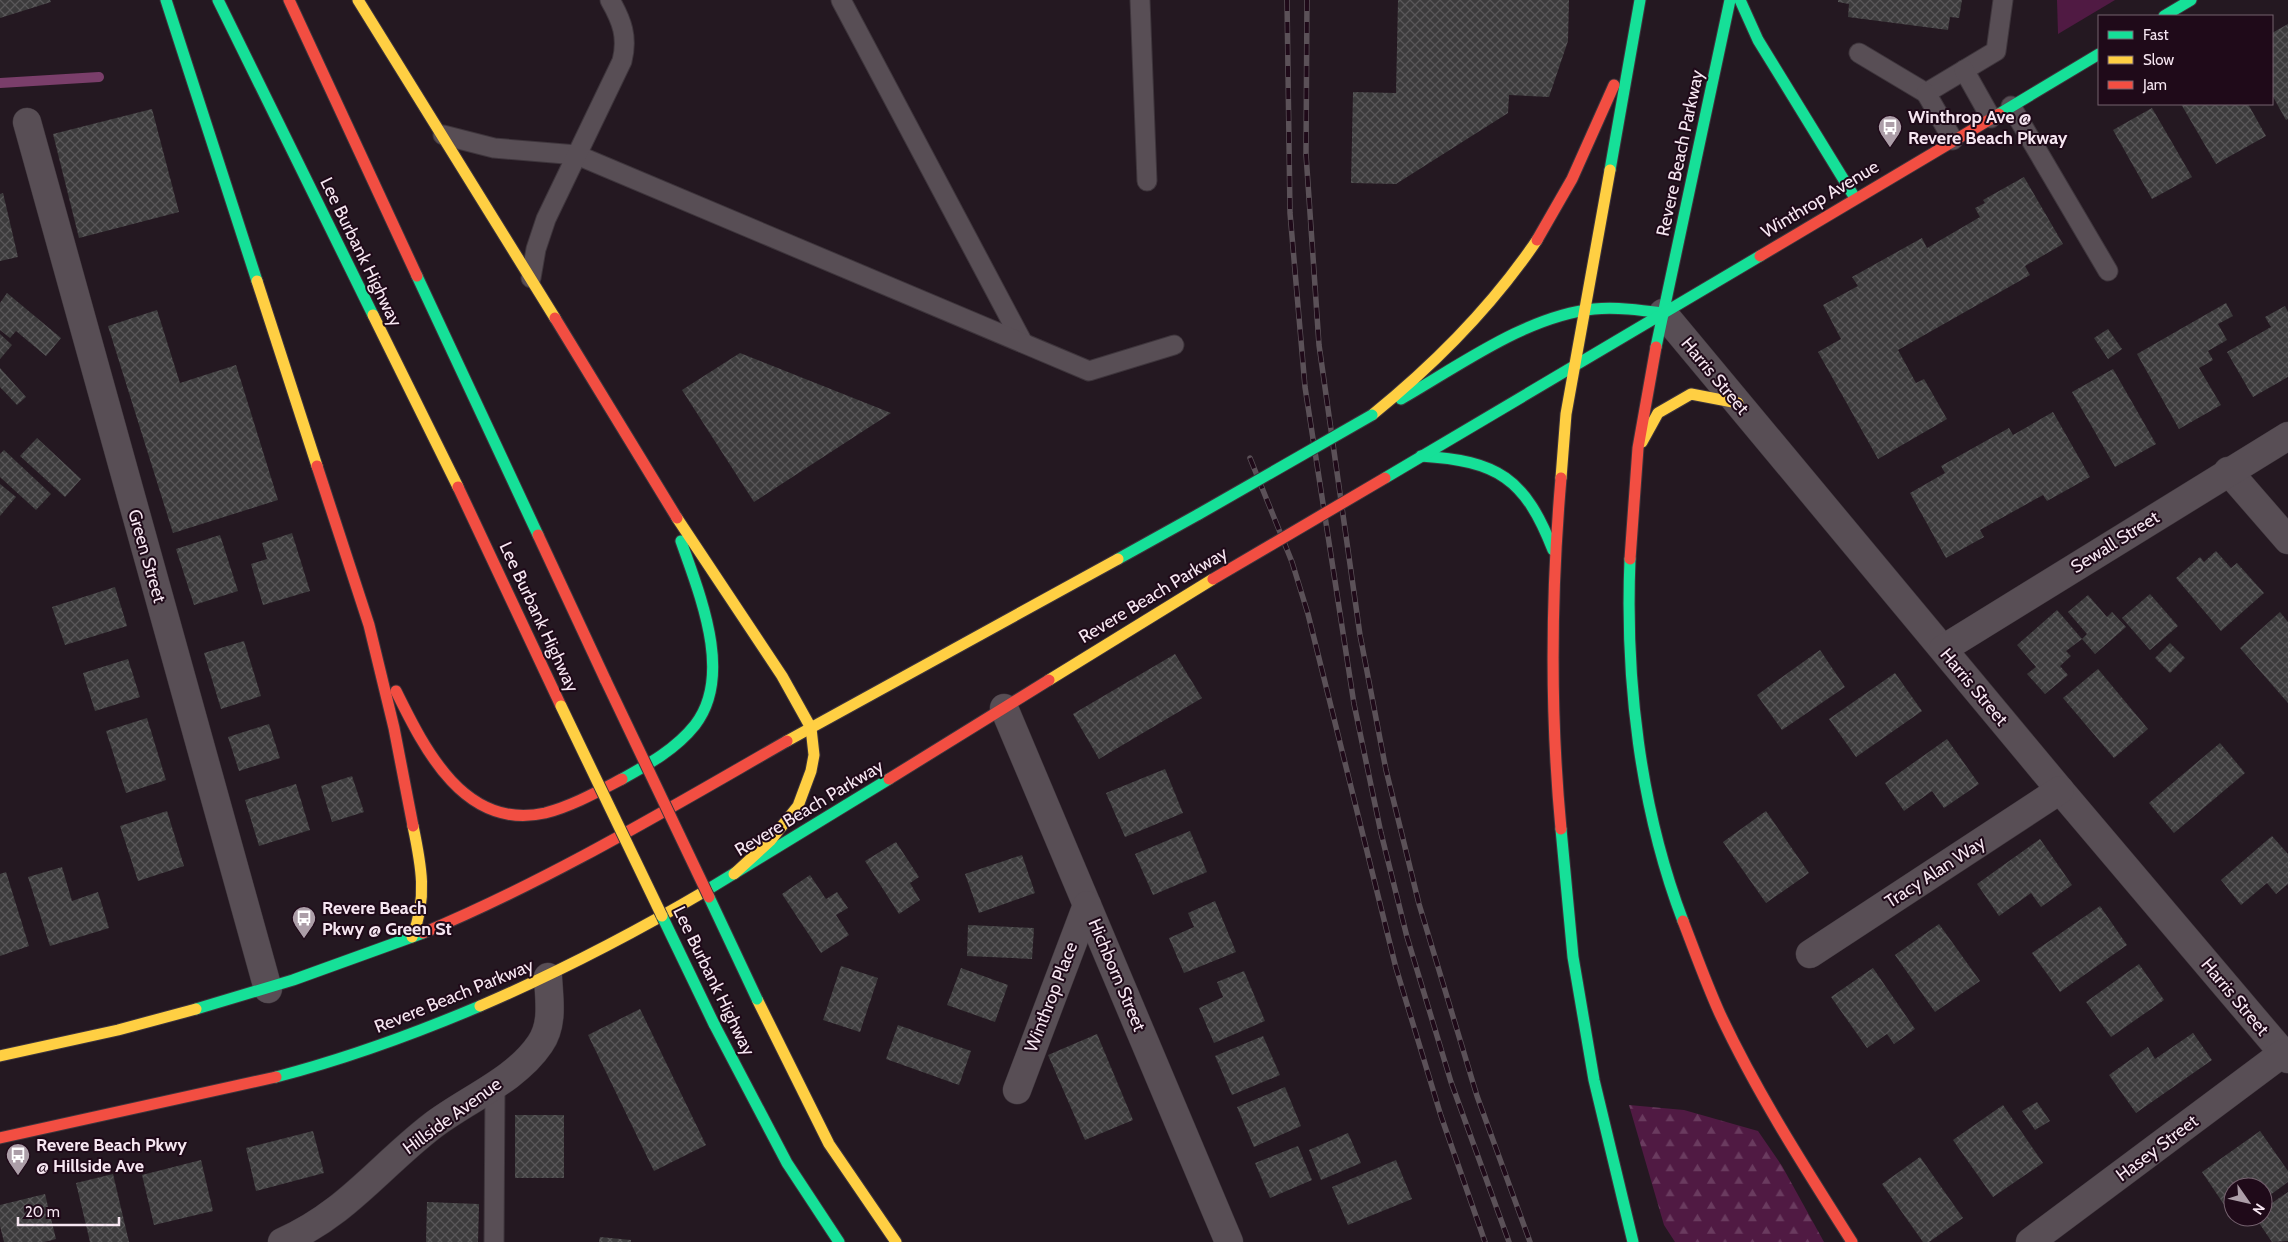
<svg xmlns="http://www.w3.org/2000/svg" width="2288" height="1242" viewBox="0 0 2288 1242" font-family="Cabin,sans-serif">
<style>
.forest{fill:url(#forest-firs)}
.green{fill:#501a43}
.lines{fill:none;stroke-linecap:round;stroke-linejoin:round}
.stream{stroke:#7a3e6a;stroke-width:10}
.building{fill:url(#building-cross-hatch)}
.lane-casing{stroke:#3e353c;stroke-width:21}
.street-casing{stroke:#3e353c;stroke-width:29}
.fast-casing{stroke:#3e353c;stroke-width:13}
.slow-casing{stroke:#3e353c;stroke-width:13}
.jam-casing{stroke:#3e353c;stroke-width:13}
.lane{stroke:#584e55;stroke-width:19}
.street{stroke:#584e55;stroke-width:28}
.fast{stroke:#16e098;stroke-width:11}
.slow{stroke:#ffcf43;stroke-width:11}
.jam{stroke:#f24e42;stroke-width:11}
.rail-casing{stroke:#5b5158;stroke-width:5.5}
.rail{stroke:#1f0a19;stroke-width:4;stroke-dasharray:11;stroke-linecap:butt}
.fast-bridge-casing{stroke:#3e353c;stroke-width:13;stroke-linecap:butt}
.slow-bridge-casing{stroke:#3e353c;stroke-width:13;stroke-linecap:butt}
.jam-bridge-casing{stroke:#3e353c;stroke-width:13;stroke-linecap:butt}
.fast-bridge{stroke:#16e098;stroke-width:11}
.slow-bridge{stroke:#ffcf43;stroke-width:11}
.jam-bridge{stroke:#f24e42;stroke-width:11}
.labels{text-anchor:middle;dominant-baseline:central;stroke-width:4;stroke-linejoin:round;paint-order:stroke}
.poi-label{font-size:18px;font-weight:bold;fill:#f6e6f1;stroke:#1f0a19;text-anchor:start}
.street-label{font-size:18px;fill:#f6e6f1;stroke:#1f0a19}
</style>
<defs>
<pattern id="forest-firs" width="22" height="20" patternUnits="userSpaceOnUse" patternTransform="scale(1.25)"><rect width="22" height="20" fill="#501a43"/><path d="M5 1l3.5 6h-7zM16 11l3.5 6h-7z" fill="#6a3b5f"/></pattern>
<pattern id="building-cross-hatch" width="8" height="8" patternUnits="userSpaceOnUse" patternTransform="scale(1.25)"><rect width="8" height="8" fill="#3c3b3c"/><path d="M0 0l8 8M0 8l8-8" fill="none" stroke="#595759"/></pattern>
</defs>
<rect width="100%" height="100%" fill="#241821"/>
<polygon class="forest" points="1629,1105 1684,1110 1758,1131 1782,1166 1824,1242 1675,1242 1664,1225"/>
<polygon class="green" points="2057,0 2115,0 2058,34"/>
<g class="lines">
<polyline class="stream" points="0,83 99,77"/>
</g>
<g class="building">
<polygon points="0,0 50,0 51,2 0,18"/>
<polygon points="1398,0 1569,0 1568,41 1549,97 1509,95 1508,113 1396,184 1351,183 1353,92 1396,93"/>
<polygon points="1838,0 1962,0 1959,18 1950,17 1948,30 1848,17 1849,4 1838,2"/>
<polygon points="2288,24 2288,119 2286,120 2272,95 2272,33"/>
<polygon points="2181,104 2248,104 2266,136 2216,164"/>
<polygon points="2152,108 2192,177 2152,199 2113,130"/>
<polygon points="152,109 179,212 79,238 53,134"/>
<polygon points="2024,177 2063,244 2025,266 2030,275 1898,350 1916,383 1924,379 1947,419 1878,459 1818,352 1841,339 1823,305 1858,286 1852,277 1922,238 1927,248 1980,217 1975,208 1985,203 1983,200"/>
<polygon points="3,193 18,257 0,261 0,194"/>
<polygon points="7,293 61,338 46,356 16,331 10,338 0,330 0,303"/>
<polygon points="2226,303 2233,316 2218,324 2227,340 2208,351 2213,360 2199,368 2221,405 2179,429 2137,354"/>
<polygon points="2285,306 2288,312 2288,377 2253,397 2227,352 2271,327 2265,317"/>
<polygon points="157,310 180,383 236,365 278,500 173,533 108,326"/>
<polygon points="2108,329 2122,349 2108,359 2094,338"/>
<polygon points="0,334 12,345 0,359"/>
<polygon points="740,353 891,413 754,502 682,390"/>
<polygon points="0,368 26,397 17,405 0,387"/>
<polygon points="2113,369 2156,444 2115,467 2072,392"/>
<polygon points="2053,412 2090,477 2047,501 2043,495 1980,530 1984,537 1946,558 1910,493 1945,473 1941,466 2009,428 2013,435"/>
<polygon points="37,438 81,479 65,497 20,456"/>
<polygon points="4,450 51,494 36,510 0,477 0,454"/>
<polygon points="0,484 16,497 0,516"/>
<polygon points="292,533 310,591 263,605 251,564 267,559 262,543"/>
<polygon points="220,535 238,591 194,605 176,549"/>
<polygon points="2216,551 2231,568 2237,563 2264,593 2221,631 2176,578 2200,557 2204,562"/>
<polygon points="115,587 127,626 65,645 52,607"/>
<polygon points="2150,594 2178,626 2150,650 2122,618"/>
<polygon points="2088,595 2107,617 2112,612 2126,627 2095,654 2082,639 2087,634 2068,612"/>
<polygon points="2057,610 2082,639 2066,651 2071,656 2060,666 2068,675 2045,694 2027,674 2036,667 2017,645"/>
<polygon points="2280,612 2288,622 2288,703 2240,648"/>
<polygon points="244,641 261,696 221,709 204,653"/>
<polygon points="2170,643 2185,658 2170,673 2155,658"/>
<polygon points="1820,650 1845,687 1782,730 1757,695"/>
<polygon points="1175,654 1202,698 1099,759 1073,714"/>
<polygon points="128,659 140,697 95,711 83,673"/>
<polygon points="2098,669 2148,729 2114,758 2063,698"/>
<polygon points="1895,673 1922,711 1856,757 1829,719"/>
<polygon points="147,718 166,780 126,793 106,731"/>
<polygon points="269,724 280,758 239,771 228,737"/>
<polygon points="1947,739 1979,784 1944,808 1932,791 1904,811 1885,783"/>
<polygon points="2220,743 2245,773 2174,833 2149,803"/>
<polygon points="1165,769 1183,813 1125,837 1106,793"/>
<polygon points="352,776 364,812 332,822 321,786"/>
<polygon points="296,784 310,830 259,846 245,800"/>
<polygon points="167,811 184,866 138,881 120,826"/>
<polygon points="1766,811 1809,873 1766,903 1723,842"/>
<polygon points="1190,831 1207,872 1153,895 1135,854"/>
<polygon points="2272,836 2288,854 2288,884 2276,894 2267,883 2241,905 2221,880"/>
<polygon points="2040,839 2072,885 2041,907 2031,893 1999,916 1977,884"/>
<polygon points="896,842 919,877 910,883 920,900 899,914 865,861"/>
<polygon points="1022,855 1035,893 979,913 965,874"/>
<polygon points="62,867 72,901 98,892 109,928 50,946 28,877"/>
<polygon points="6,872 29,946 0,956 0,874"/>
<polygon points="810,875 826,899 837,892 848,908 836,915 849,935 821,953 782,894"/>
<polygon points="1215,901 1236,952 1184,973 1169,938 1194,927 1188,913"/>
<polygon points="2100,906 2127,945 2060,992 2032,953"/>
<polygon points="1939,924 1980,981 1935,1012 1895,955"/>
<polygon points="968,925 1034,928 1032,959 967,956"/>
<polygon points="2139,964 2164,1000 2111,1037 2086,1002"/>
<polygon points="841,966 878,978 860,1032 823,1020"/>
<polygon points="961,968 1008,985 995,1022 947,1005"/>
<polygon points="1873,968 1915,1029 1894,1044 1887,1034 1867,1048 1831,997"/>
<polygon points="1244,971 1265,1021 1214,1043 1199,1008 1223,997 1217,982"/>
<polygon points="640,1009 706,1145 654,1171 588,1035"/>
<polygon points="898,1025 971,1051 959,1085 886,1059"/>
<polygon points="2193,1033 2212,1060 2136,1113 2109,1075 2148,1047 2155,1059"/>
<polygon points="1097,1034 1133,1120 1085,1140 1048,1055"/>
<polygon points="1263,1036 1280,1075 1232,1095 1215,1056"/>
<polygon points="1285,1087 1301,1126 1254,1147 1237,1107"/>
<polygon points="2037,1102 2050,1121 2035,1130 2022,1111"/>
<polygon points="2003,1105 2043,1163 1993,1197 1953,1140"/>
<rect x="515" y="1115" width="49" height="63"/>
<polygon points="313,1131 324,1173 256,1191 246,1148"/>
<polygon points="2260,1131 2288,1171 2288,1182 2266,1198 2263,1194 2263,1187 2233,1187 2233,1205 2227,1209 2202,1172"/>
<polygon points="1348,1133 1361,1163 1321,1180 1309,1150"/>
<polygon points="1298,1146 1312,1180 1270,1198 1255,1163"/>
<polygon points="1920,1157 1963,1218 1929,1242 1923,1242 1882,1184"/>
<polygon points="201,1160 213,1211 154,1225 142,1175"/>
<polygon points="1396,1160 1412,1199 1348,1225 1332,1187"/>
<polygon points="113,1174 129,1242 90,1242 76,1183"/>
<polygon points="2288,1192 2288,1241 2272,1242 2255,1217 2263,1217 2263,1209"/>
<polygon points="45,1194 56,1239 44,1242 4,1242 0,1226 0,1205"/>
<polygon points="427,1202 479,1204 478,1242 426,1242"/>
<polygon points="600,1237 631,1240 631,1242 599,1242"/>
</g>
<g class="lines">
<g class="lane-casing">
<g id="lane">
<polyline points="841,0 1023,343"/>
<polyline points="1140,0 1147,181"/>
<polyline points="1859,53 1926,93 1996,51 2003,0"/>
<polyline points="1964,70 1991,118"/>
<polyline points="1926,93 1953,140"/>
<polyline points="2011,106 2108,271"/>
<polyline points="443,135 494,148 577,155 1089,371 1174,345"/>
<path d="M531,278L536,249L546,219L622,61C628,37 622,21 610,0"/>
<polyline points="494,1242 495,1085"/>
</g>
</g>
<g class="street-casing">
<g id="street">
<polyline points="27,122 268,989"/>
<polyline points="1663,313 2060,790 2288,1059"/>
<polyline points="2228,471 2288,540"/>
<polyline points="1943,649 2288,436"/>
<polyline points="1004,708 1229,1242"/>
<polyline points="1810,954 2060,790"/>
<polyline points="1017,1090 1087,905"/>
<path d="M282,1242C346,1214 379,1167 432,1126C467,1099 515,1081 540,1044C554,1024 549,999 548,977"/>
<polyline points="2030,1242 2283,1053"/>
</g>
</g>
<g class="fast-casing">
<g id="fast">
<polyline points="166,0 257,281"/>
<polyline points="218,0 373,315"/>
<polyline points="1740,0 1758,40 1855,198"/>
<polyline points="2164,16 2191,0"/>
<polyline points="1999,114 2099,54"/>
<polyline points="1610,170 1640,0"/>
<polyline points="417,276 538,535"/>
<polyline points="1656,347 1730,0"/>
<path d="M1401,399C1459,366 1526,316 1594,309C1617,307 1640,310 1663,313"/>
<path d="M1421,456C1498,461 1525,478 1553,550"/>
<polyline points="1385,478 1760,256"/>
<polyline points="1118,559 1199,514"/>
<path d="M1630,559C1625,680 1640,808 1683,921"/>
<path d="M622,779C649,764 676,749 695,725C734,675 699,593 681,541"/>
<polyline points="1561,829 1573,957 1594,1080 1633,1242"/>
<polyline points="707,890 889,779"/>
<polyline points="196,1009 293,980 423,933"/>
<polyline points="714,1024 787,1163 839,1242"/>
<path d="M276,1077C345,1059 414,1034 480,1006"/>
</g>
</g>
<g class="slow-casing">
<g id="slow">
<polyline points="358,0 555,318"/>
<polyline points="257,281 317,466"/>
<polyline points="373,315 458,487"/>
<path d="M1372,415C1435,364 1491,308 1537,240"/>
<polyline points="1642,442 1658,413 1691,394 1738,403"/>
<polyline points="1561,478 1566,414 1610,170"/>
<polyline points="677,518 782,676 811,728 814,755 811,771 798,806 770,841 734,874"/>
<polyline points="1049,680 1213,579"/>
<polyline points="787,741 1118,559"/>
<path d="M412,937C428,899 421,864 413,826"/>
<polyline points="757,999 829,1144 896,1242"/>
<path d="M480,1006C559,972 634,933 707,890"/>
<polyline points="0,1056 118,1030 196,1009"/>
</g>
</g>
<g class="jam-casing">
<g id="jam">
<polyline points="289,0 417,276"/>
<polyline points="1537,240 1572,179 1614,85"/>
<polyline points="1760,256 1999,114"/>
<polyline points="555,318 677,518"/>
<polyline points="317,466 369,625 394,728 413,826"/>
<path d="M1561,478C1551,594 1550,713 1561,829"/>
<polyline points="458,487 561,706"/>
<polyline points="538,535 606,681"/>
<polyline points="1630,559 1638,448 1656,347"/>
<path d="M396,691C425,750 465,831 545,813C572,806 597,792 622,779"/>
<polyline points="889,779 1049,680"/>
<path d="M1683,921C1695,952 1706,983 1720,1014C1757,1093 1805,1168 1852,1242"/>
<path d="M423,933C550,880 668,809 787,741"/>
<polyline points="0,1138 276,1077"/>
</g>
</g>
<use href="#lane" class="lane"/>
<use href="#street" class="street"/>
<use href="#fast" class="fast"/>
<use href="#slow" class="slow"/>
<use href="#jam" class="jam"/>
<g class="rail-casing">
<g id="rail">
<polyline points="1287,0 1290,213 1305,387 1354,704 1381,833 1407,937 1451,1082 1509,1242"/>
<polyline points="1307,0 1306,154 1319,345 1360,635 1386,770 1419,904 1477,1096 1530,1242"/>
<polyline points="1250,458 1292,562 1308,614 1396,968 1441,1116 1485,1242"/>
</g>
</g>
<use href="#rail" class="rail"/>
<g class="fast-bridge-casing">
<g id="fast-bridge">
<polyline points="1199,514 1372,415"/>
<polyline points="709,897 757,999"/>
<polyline points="662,916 714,1024"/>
</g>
</g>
<g class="slow-bridge-casing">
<polyline id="slow-bridge" points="561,706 662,916"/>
</g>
<g class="jam-bridge-casing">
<g id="jam-bridge">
<polyline points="1213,579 1385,478"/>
<polyline points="606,681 709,897"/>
</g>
</g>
<use href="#fast-bridge" class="fast-bridge"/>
<use href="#slow-bridge" class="slow-bridge"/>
<use href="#jam-bridge" class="jam-bridge"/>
</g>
<defs>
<g id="bus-pin" transform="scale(1.25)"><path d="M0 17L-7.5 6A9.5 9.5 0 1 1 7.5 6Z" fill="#ac9ea8" stroke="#1f0a19"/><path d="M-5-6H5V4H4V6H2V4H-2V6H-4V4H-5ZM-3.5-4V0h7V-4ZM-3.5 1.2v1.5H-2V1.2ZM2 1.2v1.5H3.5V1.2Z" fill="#fff"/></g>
</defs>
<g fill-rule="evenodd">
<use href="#bus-pin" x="1890" y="127"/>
<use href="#bus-pin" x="304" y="918"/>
<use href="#bus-pin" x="18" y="1155"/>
</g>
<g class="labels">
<g class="poi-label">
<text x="1908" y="117">Winthrop Ave @<tspan x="1908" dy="21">Revere Beach Pkway</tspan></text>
<text x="322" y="908">Revere Beach<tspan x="322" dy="21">Pkwy @ Green St</tspan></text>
<text x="36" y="1145">Revere Beach Pkwy<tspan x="36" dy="21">@ Hillside Ave</tspan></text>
</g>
<g class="street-label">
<text transform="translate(1680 153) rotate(-78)">Revere Beach Parkway</text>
<text transform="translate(1820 199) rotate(-31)">Winthrop Avenue</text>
<text transform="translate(361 252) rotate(64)">Lee Burbank Highway</text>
<text transform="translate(1715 376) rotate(50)">Harris Street</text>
<text transform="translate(2115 542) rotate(-32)">Sewall Street</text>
<text transform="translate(147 556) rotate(74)">Green Street</text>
<text transform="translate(1153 595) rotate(-31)">Revere Beach Parkway</text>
<text transform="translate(539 617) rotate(65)">Lee Burbank Highway</text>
<text transform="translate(1974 687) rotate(50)">Harris Street</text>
<text transform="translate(809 808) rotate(-31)">Revere Beach Parkway</text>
<text transform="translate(1935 872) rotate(-33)">Tracy Alan Way</text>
<text transform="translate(1117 975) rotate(67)">Hichborn Street</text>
<text transform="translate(714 981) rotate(64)">Lee Burbank Highway</text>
<text transform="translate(454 996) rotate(-22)">Revere Beach Parkway</text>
<text transform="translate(1051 997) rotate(-69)">Winthrop Place</text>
<text transform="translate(2235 997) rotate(50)">Harris Street</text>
<text transform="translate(452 1116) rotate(-36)">Hillside Avenue</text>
<text transform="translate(2157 1148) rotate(-37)">Hasey Street</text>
</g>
</g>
<rect x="2098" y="15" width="175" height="90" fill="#1f0a19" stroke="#75626f"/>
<rect x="2108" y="31" width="25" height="8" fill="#16e098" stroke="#75626f"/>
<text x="2143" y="40" font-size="15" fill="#f6e6f1">Fast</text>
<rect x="2108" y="56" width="25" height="8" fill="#ffcf43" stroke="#75626f"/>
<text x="2143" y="65" font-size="15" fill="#f6e6f1">Slow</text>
<rect x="2108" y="81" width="25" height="8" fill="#f24e42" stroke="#75626f"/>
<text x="2143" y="90" font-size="15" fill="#f6e6f1">Jam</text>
<g transform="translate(2248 1202) rotate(124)"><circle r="24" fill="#1f0a19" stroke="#75626f"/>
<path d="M0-4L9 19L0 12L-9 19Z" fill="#ac9ea8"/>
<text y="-8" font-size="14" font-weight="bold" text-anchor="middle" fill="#f6e6f1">N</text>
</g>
<path d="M18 1217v8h101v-8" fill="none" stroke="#f6e6f1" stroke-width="2.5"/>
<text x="25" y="1217" font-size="15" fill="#f6e6f1" stroke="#1f0a19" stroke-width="4" paint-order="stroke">20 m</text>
</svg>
